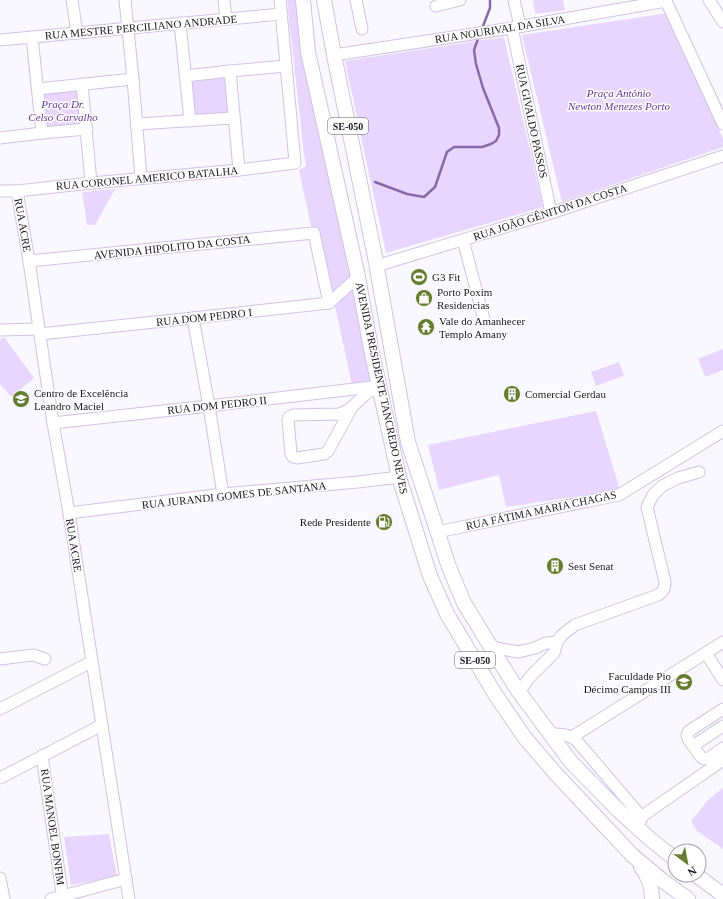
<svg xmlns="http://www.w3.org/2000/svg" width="723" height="899" viewBox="0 0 723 899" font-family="'Times New Roman',serif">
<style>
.green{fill:#e8d6fe}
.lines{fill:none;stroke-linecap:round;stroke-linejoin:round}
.stream{stroke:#876ba8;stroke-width:2.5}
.minor-casing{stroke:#d1c2e4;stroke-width:13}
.major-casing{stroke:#d1c2e4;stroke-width:16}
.minor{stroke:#fff;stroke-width:11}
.major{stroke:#fff;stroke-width:14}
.labels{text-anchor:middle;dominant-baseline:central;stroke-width:3;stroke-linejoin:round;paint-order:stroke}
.shield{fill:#fff;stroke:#5f5c64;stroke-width:1}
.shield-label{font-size:10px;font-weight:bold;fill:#1b1622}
.street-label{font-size:11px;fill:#1b1622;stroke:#fff}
.park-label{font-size:11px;font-style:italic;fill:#673594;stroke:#fff}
.poi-label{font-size:11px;fill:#1b1622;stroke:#fff;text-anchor:start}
</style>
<rect width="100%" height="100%" fill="#faf8ff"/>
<g class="green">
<polygon points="287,0 298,0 352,279 332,297 317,230 311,226 299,170 306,166 304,154"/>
<polygon points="533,0 563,0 565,10 535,14"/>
<polygon points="668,13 723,139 723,147 562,202 522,35"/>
<polygon points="504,37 543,207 386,253 345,61"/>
<polygon points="226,73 229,114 191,117 188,76"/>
<polygon points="79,89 84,126 46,131 42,94"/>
<polygon points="115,189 95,225 87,225 82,192"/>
<polygon points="353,286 371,381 352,385 334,301"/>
<polygon points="4,337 34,378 11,397 0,384 0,340"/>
<polygon points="723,349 723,370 705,377 698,359"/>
<polygon points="619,362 624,376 596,386 591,372"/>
<polygon points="596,411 620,490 506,507 499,475 439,490 428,445"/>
<polygon points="723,788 723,849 697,831 691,821 708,800"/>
<polygon points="109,834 117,877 71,885 64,837"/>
</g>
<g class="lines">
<g class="stream">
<polyline points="483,26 490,8 490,0"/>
<polyline points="375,182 407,194 424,197 435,187 447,152 454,147 482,147 491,144 496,141 499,135 499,128 483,88 476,64 474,50 478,39"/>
</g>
<g class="minor-casing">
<g id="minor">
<polyline points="72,0 77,33"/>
<polyline points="125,0 133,79 141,178"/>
<polyline points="224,0 226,19"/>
<polyline points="356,0 362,29"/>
<polyline points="514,0 520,26"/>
<polyline points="709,0 723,22"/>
<polyline points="436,6 460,0"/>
<polyline points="180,23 190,121"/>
<polyline points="512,28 551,213"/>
<polyline points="32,37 42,133"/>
<polyline points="0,40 282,14"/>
<polyline points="334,55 512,28 666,1 723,124"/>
<polyline points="230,71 239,170"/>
<polyline points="185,76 230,71 286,66"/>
<polyline points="82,84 91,183"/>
<polyline points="38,89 133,79"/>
<polyline points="137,124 233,118"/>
<polyline points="0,138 42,133 87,129"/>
<polyline points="0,191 17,191 91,183 239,170 295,163 295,162 280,0"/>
<polyline points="17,191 29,261 53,423 69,513 129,899"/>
<polyline points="463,240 484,319"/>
<polyline points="29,261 314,233 329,303"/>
<polyline points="376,266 551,213 723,156"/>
<polyline points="193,318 209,406 223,494"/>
<polyline points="0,330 39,329"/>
<polyline points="40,334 193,318 329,303 358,277"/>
<path d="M352,407L328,451L324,454L297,458L293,457L291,454L288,420L289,417L293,415L339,414C352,410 355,403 365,395C368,392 372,390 376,388"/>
<polyline points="53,423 209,406 380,386"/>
<polyline points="69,513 223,494 358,482 399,477"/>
<polyline points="437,532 619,495 723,431"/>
<polyline points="491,647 518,652 535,648 546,643 557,642"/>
<polyline points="706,653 723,680"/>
<polyline points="0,659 33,655 45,659"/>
<path d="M519,692L530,677L554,653L557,642L562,635L575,625L658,595C664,591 665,588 665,582L647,507L653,495L662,486L678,478L699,472"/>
<polyline points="0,709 91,662"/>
<polyline points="723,709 689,731 687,735 688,739 701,757 704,759 709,758 723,748"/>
<path d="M551,734C561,734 568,734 576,740L640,815L641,820L636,827"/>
<polyline points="572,737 723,642"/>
<polyline points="693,746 723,726"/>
<polyline points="42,756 63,899"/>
<polyline points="0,778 102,725"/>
<polyline points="641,817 723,760"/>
<polyline points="0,878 4,899"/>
<polyline points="51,899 126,879"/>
</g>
</g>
<g class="major-casing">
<g id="major">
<polyline points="303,0 308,52 357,272 371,349 399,477 430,576 447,614 495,694 525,738 556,774 632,855 663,881 688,899"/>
<polyline points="324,0 334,55 375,257 408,442 449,567 464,603 505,670 519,692 571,762 617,809 650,839 675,859"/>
<path d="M641,867C649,877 652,886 652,899"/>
<polyline points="696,875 723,895"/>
</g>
</g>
<use href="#minor" class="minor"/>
<use href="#major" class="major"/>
</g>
<defs>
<g id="stadium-disc" transform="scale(0.9)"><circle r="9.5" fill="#647d30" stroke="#fff"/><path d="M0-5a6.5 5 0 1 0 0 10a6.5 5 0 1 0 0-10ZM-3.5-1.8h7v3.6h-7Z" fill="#fff"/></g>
<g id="shop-disc" transform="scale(0.9)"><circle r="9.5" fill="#647d30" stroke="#fff"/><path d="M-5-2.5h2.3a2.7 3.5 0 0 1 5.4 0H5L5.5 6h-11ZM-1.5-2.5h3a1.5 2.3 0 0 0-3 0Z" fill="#fff"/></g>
<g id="temple-disc" transform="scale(0.9)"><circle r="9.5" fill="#647d30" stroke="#fff"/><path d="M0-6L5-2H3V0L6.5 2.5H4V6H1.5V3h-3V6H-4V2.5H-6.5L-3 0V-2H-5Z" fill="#fff"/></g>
<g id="building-disc" transform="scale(0.9)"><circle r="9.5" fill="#647d30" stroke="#fff"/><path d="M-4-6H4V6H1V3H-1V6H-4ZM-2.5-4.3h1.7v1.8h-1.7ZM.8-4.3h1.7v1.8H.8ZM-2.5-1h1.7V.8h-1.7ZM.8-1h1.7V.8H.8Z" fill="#fff"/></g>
<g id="school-disc" transform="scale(0.9)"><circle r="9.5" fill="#647d30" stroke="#fff"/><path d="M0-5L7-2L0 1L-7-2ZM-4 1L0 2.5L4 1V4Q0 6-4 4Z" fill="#fff"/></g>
<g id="fuel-disc" transform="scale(0.9)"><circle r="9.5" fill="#647d30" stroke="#fff"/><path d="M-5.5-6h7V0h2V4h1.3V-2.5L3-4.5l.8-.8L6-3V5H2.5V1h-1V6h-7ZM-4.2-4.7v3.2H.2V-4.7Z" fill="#fff"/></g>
<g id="university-disc" transform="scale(0.9)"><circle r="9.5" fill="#647d30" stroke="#fff"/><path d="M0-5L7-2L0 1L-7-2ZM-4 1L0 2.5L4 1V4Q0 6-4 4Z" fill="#fff"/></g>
</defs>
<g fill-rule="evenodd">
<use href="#stadium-disc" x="419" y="277"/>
<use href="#shop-disc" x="424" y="298"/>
<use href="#temple-disc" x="426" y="327"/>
<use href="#building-disc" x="512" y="394"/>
<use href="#school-disc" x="21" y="399"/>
<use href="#fuel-disc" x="384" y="522"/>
<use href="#building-disc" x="555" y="566"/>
<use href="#university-disc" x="684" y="682"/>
</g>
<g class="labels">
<g class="shield">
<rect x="328" y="118" width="40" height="16" rx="3"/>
<rect x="455" y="652" width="40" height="16" rx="3"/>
</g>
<g class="shield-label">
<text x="348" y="126">SE-050</text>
<text x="475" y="660">SE-050</text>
</g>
<g class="street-label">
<text transform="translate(141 27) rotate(-5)">RUA MESTRE PERCILIANO ANDRADE</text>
<text transform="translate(500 29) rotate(-9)">RUA NOURIVAL DA SILVA</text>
<text transform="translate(532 121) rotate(78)">RUA GIVALDO PASSOS</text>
<text transform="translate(147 178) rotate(-5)">RUA CORONEL AMERICO BATALHA</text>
<text transform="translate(550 212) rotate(-18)">RUA JOÃO GÊNITON DA COSTA</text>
<text transform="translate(23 225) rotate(80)">RUA ACRE</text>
<text transform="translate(172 247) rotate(-6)">AVENIDA HIPOLITO DA COSTA</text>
<text transform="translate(204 317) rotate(-6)">RUA DOM PEDRO I</text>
<text transform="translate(382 388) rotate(78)">AVENIDA PRESIDENTE TANCREDO NEVES</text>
<text transform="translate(217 405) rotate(-6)">RUA DOM PEDRO II</text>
<text transform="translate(234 495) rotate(-6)">RUA JURANDI GOMES DE SANTANA</text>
<text transform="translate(541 510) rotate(-12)">RUA FÁTIMA MARIA CHAGAS</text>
<text transform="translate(74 545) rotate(81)">RUA ACRE</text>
<text transform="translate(53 827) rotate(82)">RUA MANOEL BONFIM</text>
</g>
<g class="park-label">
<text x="619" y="93">Praça Antônio<tspan x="619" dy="13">Newton Menezes Porto</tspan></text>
<text x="63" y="104">Praça Dr.<tspan x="63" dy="13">Celso Carvalho</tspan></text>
</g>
<g class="poi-label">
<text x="432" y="277">G3 Fit</text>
<text x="437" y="292">Porto Poxim<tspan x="437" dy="13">Residencias</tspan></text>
<text x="439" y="321">Vale do Amanhecer<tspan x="439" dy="13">Templo Amany</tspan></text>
<text x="34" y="393">Centro de Excelência<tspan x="34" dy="13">Leandro Maciel</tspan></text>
<text x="525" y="394">Comercial Gerdau</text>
<text x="371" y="522" text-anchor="end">Rede Presidente</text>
<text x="568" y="566">Sest Senat</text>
<text x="671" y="676" text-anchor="end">Faculdade Pio<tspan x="671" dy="13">Décimo Campus III</tspan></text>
</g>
</g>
<g transform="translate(687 863) rotate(148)"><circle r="19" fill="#ffffff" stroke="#a4a2a7"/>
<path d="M0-3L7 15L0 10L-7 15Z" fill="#647d30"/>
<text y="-6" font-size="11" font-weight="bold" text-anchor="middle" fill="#1b1622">N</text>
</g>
</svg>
